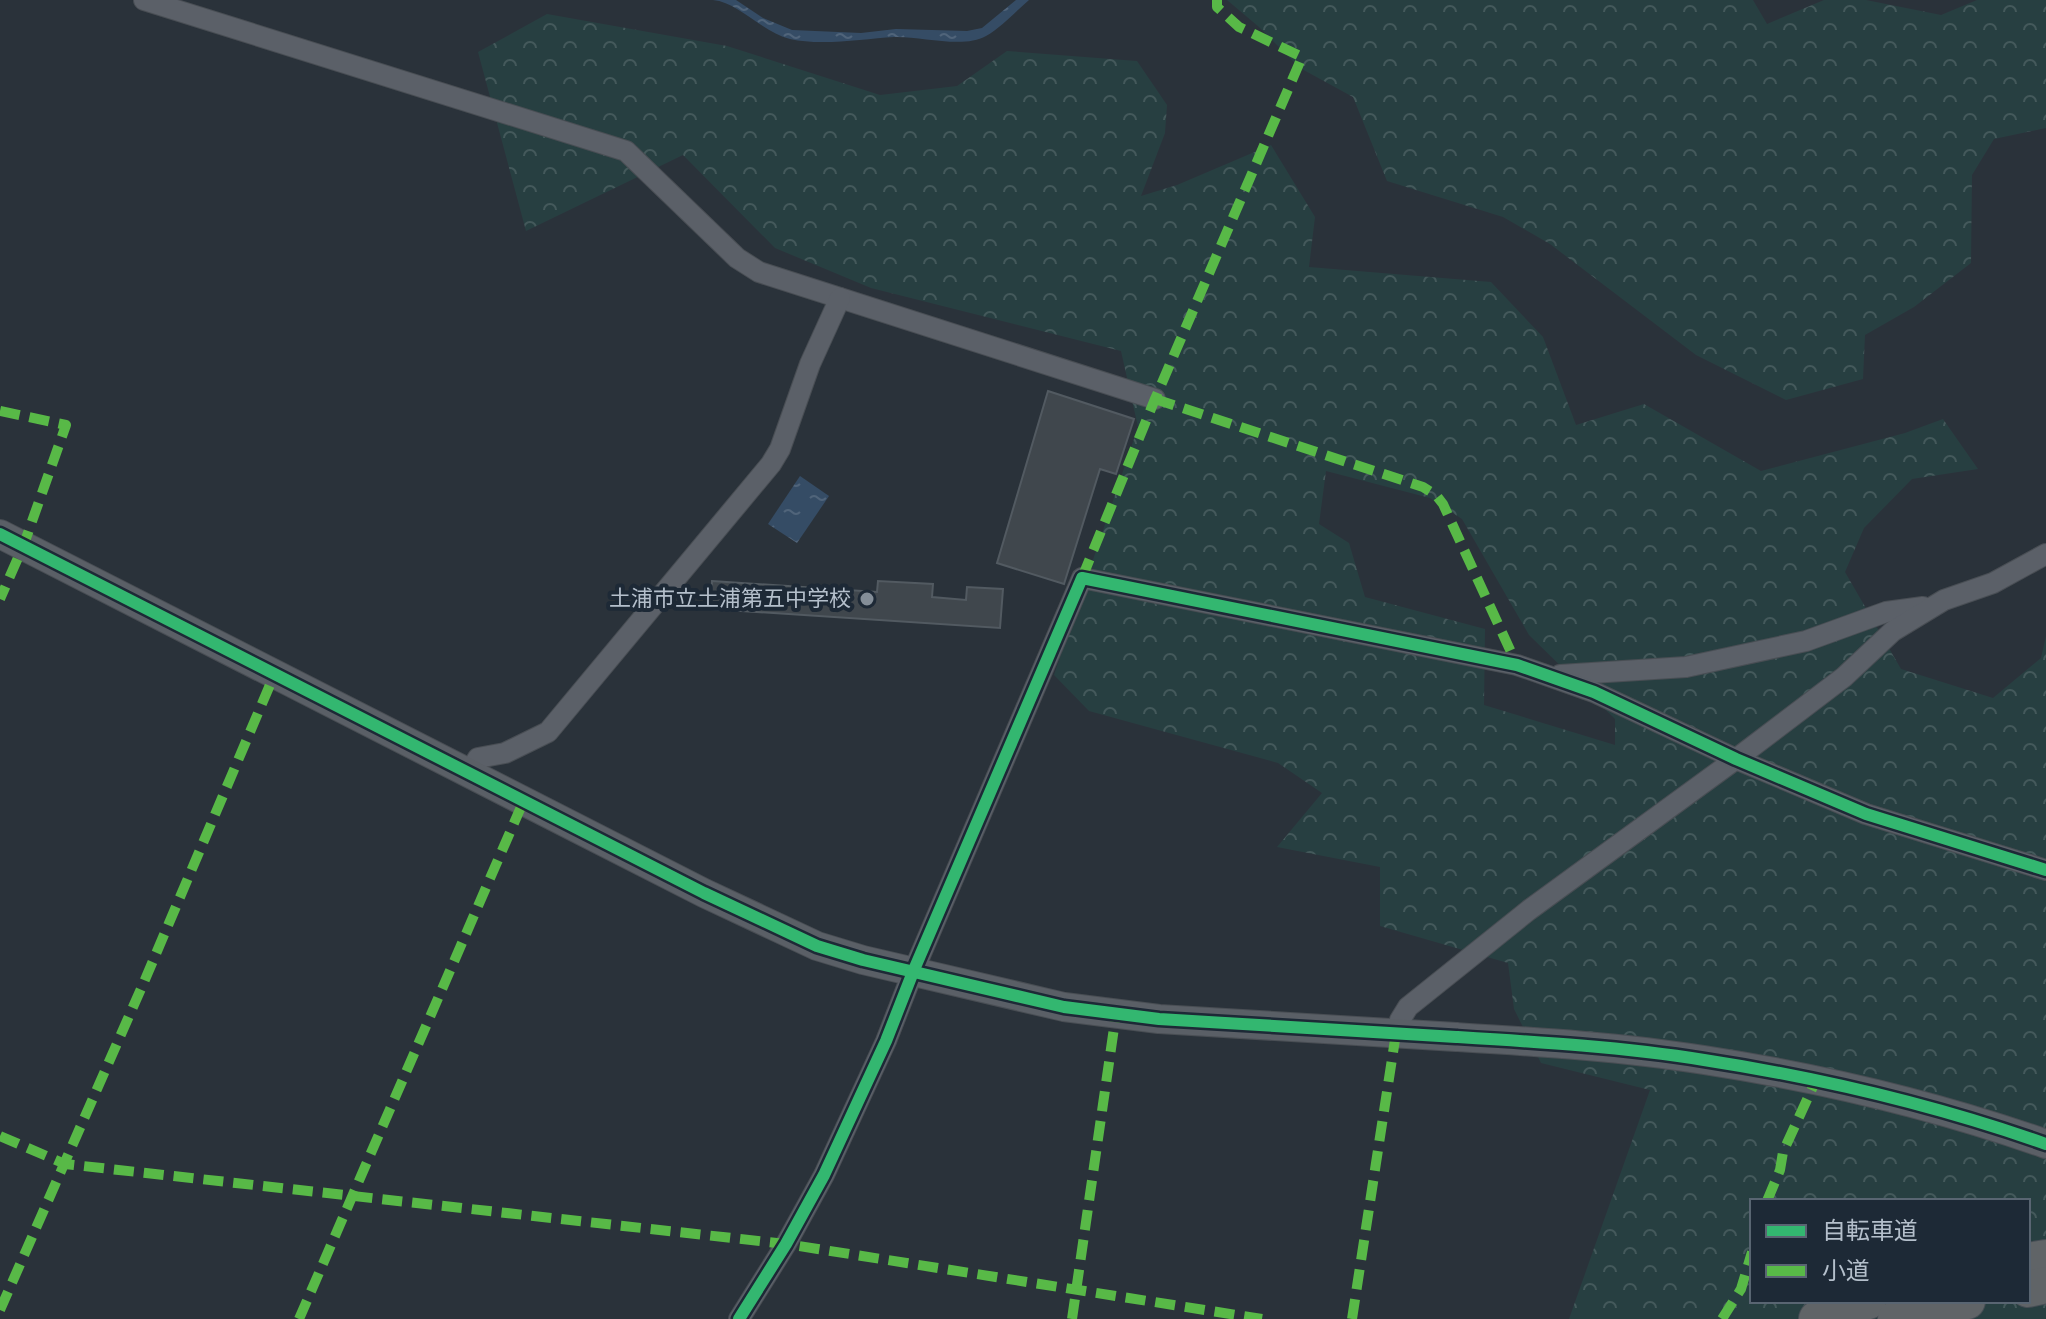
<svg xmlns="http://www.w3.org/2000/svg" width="2046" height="1319" viewBox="0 0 2046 1319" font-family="'Nunito Sans','Noto Sans JP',sans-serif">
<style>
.forest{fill:url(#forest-crowns);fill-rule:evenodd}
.water{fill:url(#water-ripples)}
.building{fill:#40474d;stroke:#525a61;stroke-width:2}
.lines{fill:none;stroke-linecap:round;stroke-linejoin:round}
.street-casing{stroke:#494e54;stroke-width:22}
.secondary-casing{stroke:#494e54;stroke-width:30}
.highway-casing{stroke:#474e55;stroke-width:38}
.street{stroke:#5b6068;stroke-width:20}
.secondary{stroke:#5a5f66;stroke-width:28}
.highway{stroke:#606467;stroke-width:36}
.quiet{stroke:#58b947;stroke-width:10;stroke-dasharray:20 10;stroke-linecap:butt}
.cycleway-casing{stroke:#1d2936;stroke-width:17}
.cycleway{stroke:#33b770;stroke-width:12}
.poi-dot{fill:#848e98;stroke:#1d2936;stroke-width:3}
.labels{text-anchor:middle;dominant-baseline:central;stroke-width:8;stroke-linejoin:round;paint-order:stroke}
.poi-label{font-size:22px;fill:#b4bfcb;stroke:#1d2936;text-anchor:end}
</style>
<defs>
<pattern id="forest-crowns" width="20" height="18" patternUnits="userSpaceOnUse" patternTransform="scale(2)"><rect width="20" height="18" fill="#273f41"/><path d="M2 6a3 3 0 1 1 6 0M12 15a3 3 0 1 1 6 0" fill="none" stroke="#44595b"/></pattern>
<pattern id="water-ripples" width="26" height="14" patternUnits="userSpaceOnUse" patternTransform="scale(2)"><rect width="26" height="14" fill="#354c65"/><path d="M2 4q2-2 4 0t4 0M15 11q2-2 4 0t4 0" fill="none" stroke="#50647a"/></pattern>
</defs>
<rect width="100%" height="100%" fill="#2a323a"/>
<g class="forest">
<polygon points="1227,0 1753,0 1767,24 1824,0 1866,0 1941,15 1977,0 2046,0 2046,128 1994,139 1972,175 1971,263 1914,307 1865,335 1863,379 1786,400 1696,355 1550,244 1503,217 1387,181 1353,97 1300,68 1259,27"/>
<path d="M547,14L727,46L880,95L957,86L1007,51L1137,61L1167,105L1165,133L1141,196L1177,185L1271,145L1315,217L1309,267L1491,282L1543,337L1576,425L1644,404L1761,471L1905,433L1943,419L1978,469L1912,479L1864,528L1845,572L1901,669L1993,698L2041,658L2046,636V1319H1569L1650,1090L1541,1063L1514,1009L1508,963L1380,926V867L1277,847L1322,793L1278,763L1089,711L1054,675L1138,427L1121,351L871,288L775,248L683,155L526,231L478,52ZM1326,471L1430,498L1462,519L1529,635L1615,719V745L1484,705L1485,629L1365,597L1349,543L1319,524ZM1752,1201H2028V1301H1752Z"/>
</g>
<g class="water">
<path d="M713,0H736L763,18L792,30L861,33L896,29L967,31L982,28L1016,0H1029C1016,11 1002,27 986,36C963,49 921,36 894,37C863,39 821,46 790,39C762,32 738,2 713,0Z"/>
<polygon points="800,476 829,496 797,543 768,524"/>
</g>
<g class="building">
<polygon points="1048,391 1134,419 1116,474 1100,469 1064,584 997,563"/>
<polygon points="712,581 877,592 878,581 933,584 932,597 966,600 967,587 1003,589 1000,628 711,609"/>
</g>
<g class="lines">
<g class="street-casing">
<g id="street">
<polyline points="144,0 626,151 737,258 759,272 1155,399"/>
<polyline points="1560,675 1686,667 1806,641 1886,612 1923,607"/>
<polyline points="469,773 478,758 505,753 548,732 771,464 780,449 810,364 840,298"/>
<polyline points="1396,1033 1400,1020 1408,1007 1529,910 1736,759 1844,677 1893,631 1944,600 1993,583 2046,554"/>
<polyline points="739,1319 786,1244 824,1175 886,1041 913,972 1082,578 1517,665 1594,692 1736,759 1866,814 2046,870"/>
</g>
</g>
<g class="secondary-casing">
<path id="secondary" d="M0,534L704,893L817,946L863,960L1064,1007L1159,1019C1258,1025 1357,1031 1456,1037C1539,1042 1623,1047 1704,1060C1821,1078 1935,1105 2046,1144"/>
</g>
<g class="highway-casing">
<g id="highway">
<polyline points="2028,1261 2046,1258"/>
<polyline points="2028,1289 2046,1285"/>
<polyline points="1817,1319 1868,1301"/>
<polyline points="1896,1319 1967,1301"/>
</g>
</g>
<use href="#street" class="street"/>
<use href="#secondary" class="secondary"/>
<use href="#highway" class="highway"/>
<g class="quiet">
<polyline points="1155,399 1423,487 1436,495 1443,504 1517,665"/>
<polyline points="0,411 66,425 24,544 0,599"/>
<polyline points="1082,578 1155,399 1302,57 1239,27 1217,7 1217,0"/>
<polyline points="0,1136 65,1164 786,1244 1262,1319"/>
<polyline points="1767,1201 1780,1170 1783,1152 1816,1080"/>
<polyline points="0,1310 144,982 275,673"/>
<polyline points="299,1319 524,800"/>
<polyline points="1072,1319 1116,1014"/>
<polyline points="1352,1319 1396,1033"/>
<polyline points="1722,1319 1741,1289 1752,1252"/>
</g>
<g class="cycleway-casing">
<g id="cycleway">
<path d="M0,534L704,893L817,946L863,960L1064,1007L1159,1019C1258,1025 1357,1031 1456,1037C1539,1042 1623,1047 1704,1060C1821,1078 1935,1105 2046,1144"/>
<polyline points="739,1319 786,1244 824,1175 886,1041 913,972 1082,578 1517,665 1594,692 1736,759 1866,814 2046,870"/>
</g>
</g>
<use href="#cycleway" class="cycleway"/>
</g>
<circle class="poi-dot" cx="867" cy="599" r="8"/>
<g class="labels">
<g class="poi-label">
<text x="851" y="599">土浦市立土浦第五中学校</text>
</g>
</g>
<rect x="1750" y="1199" width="280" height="104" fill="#1d2936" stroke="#596572" stroke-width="2"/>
<rect x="1766" y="1225" width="40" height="12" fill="#33b770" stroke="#596572" stroke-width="2"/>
<text x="1822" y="1239" font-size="24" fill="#b4bfcb">自転車道</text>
<rect x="1766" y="1265" width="40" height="12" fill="#58b947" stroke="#596572" stroke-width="2"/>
<text x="1822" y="1279" font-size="24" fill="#b4bfcb">小道</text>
</svg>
